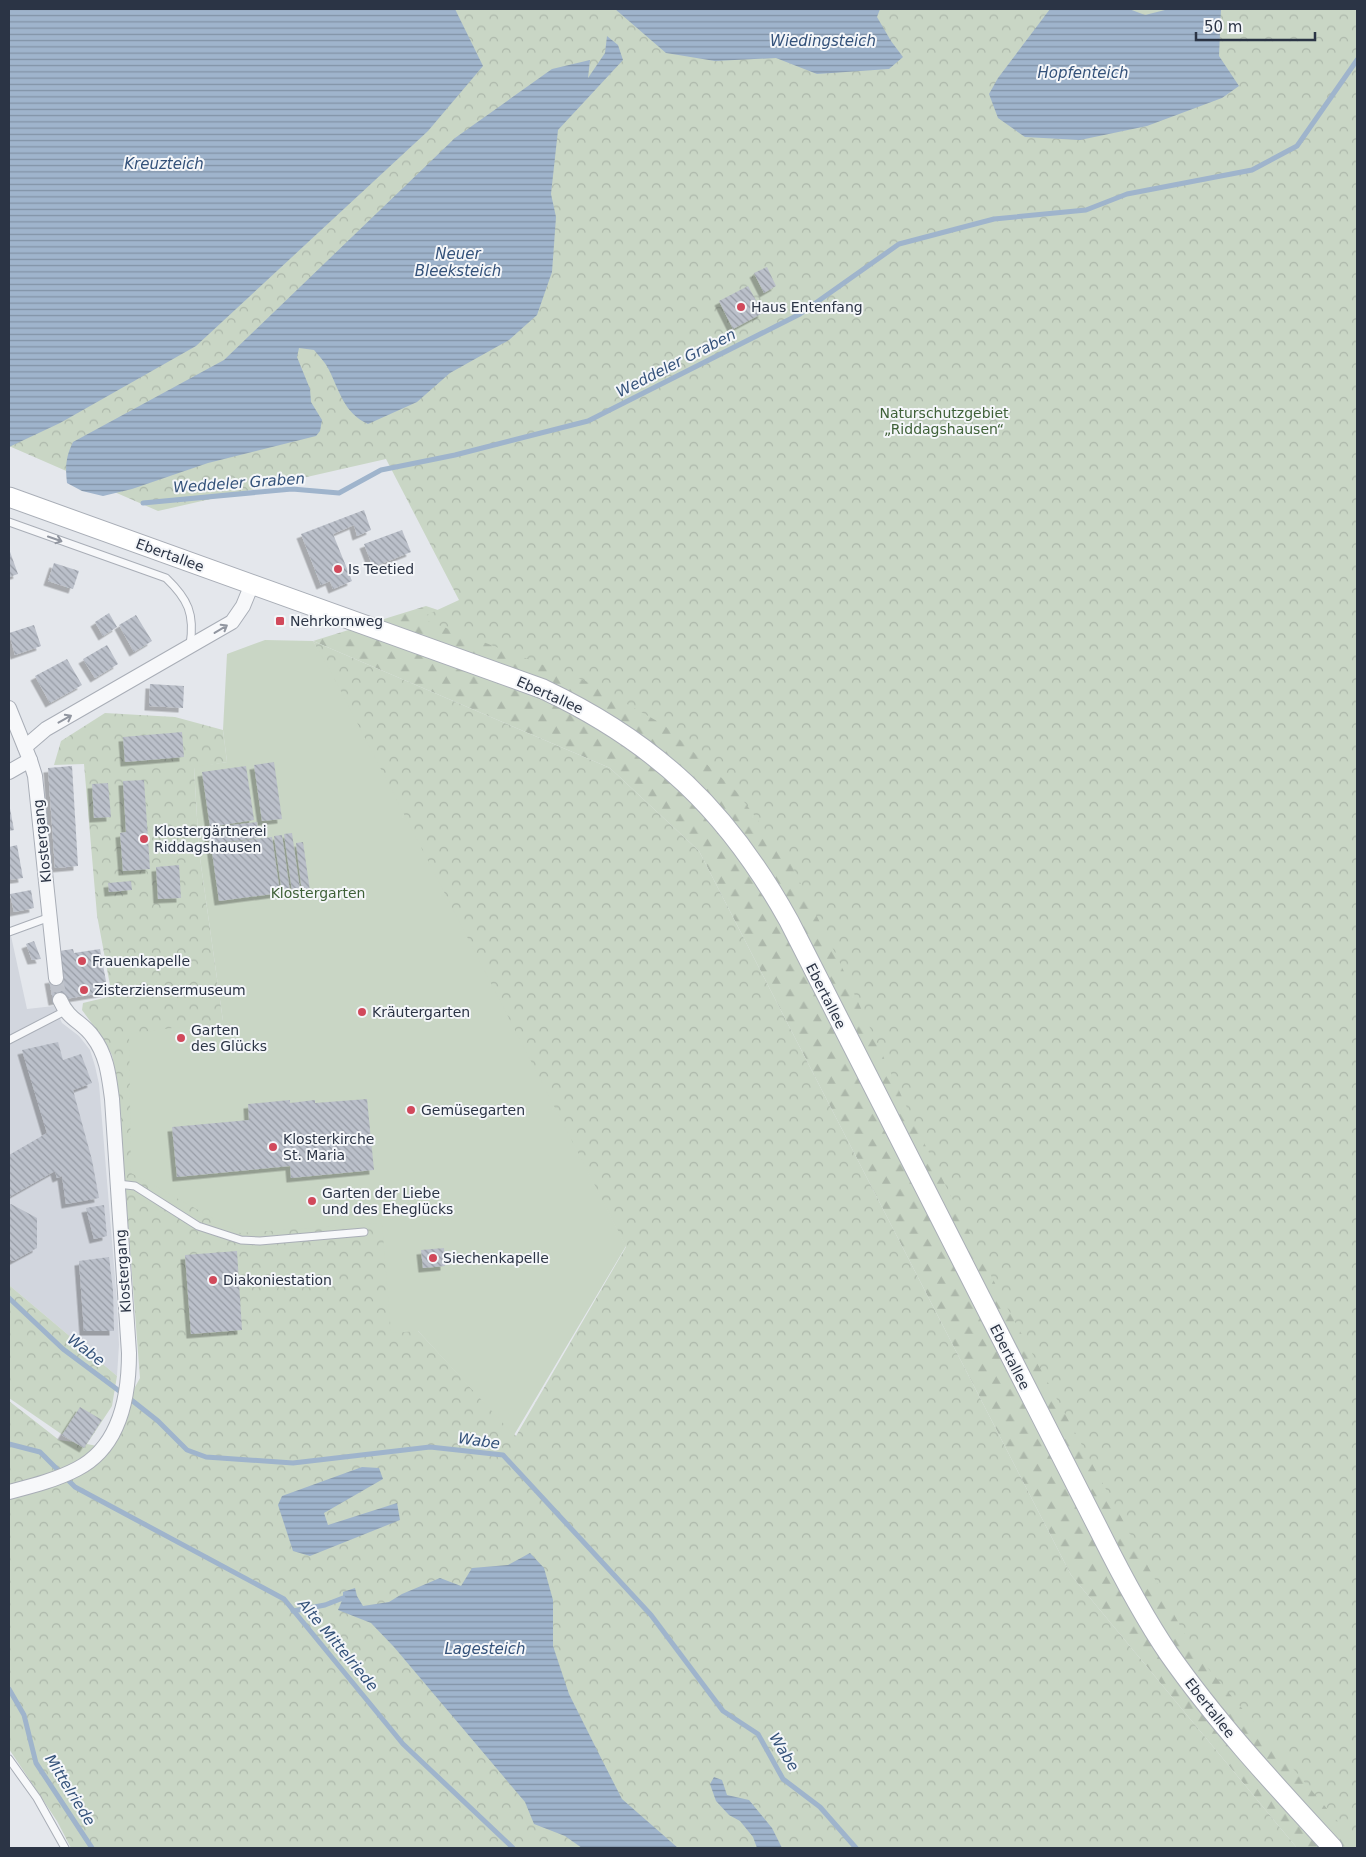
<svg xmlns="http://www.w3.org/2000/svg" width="1366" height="1857" viewBox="0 0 1366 1857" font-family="'DejaVu Sans',sans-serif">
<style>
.built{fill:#d2d6de}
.forest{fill:url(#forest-firs)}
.park{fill:url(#park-crowns)}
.garden{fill:#c9d6c5}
.water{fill:url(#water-rules)}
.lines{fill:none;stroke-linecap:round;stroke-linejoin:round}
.stream{stroke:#9fb4cc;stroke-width:5}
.building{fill:url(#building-back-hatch);filter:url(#shadow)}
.street-tunnel{stroke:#bfc3cb;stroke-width:14;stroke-dasharray:14 7;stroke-linecap:butt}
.lane-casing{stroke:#a9aeb7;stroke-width:9}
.street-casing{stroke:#a9aeb7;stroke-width:16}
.secondary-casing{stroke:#a9aeb7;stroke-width:21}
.lane{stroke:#f7f8fa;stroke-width:7}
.street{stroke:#f7f8fa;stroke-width:14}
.secondary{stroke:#fff;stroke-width:19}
.oneway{stroke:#9196a0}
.poi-dot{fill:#d1495b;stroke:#f4f6f9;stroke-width:2}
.labels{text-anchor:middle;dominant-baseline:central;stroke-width:4;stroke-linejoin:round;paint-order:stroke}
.poi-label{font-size:14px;fill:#2b3445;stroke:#f4f6f9;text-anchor:start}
.park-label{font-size:14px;fill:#3f6138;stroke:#f4f6f9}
.street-label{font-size:14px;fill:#2b3445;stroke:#f4f6f9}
.water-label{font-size:15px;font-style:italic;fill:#34527a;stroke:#f4f6f9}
</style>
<defs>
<pattern id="forest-firs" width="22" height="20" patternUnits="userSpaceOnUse" patternTransform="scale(1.25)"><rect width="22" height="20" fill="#c9d6c5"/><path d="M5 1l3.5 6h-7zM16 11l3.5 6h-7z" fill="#adb8ab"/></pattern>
<pattern id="park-crowns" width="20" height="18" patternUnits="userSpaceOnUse" patternTransform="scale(1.25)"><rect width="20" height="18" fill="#c9d6c5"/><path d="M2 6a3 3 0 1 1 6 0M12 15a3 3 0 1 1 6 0" fill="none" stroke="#adb8ab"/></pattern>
<pattern id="water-rules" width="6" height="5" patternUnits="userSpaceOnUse" patternTransform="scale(1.25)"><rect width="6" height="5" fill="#9fb4cc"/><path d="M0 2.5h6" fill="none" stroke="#8293a7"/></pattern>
<pattern id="building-back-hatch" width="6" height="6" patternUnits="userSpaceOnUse" patternTransform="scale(1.25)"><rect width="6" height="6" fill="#bbc0ca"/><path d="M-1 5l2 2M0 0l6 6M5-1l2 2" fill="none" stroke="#989da6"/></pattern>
<filter id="shadow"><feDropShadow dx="-4.5" dy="4.5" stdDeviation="0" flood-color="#0004"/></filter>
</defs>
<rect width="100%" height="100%" fill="#e4e7ec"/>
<polygon class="built" points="11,936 27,1009 54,1006 62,1023 79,1036 90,1050 95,1066 99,1084 117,1302 119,1345 117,1376 9,1285 9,937"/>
<polygon class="forest" points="426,606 631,675 704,632 1357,1832 1357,1848 1297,1848 1071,1575 699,851 610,768 313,641"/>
<g class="park">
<polygon points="9,9 1357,9 1357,1844 1195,1653 1008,1309 914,1123 840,963 791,864 736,791 664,725 588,682 420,618 459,600 386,459 158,511 9,446"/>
<polygon points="313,641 610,768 699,851 1071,1575 1297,1848 71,1848 57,1821 9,1749 9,1401 59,1440 73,1442 9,1398 9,1285 117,1376 112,1406 87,1444 102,1447 140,1378 117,1081 112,1055 104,1040 82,1010 83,1003 112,996 97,915 84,764 54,765 61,741 105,713 175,717 223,730 227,762 194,768 199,851 223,1021 348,1002 418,1331 516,1436 626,1247"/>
</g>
<polygon class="garden" points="265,640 313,641 331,672 626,1246 514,1435 418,1331 391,1333 382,1223 240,1233 131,1173 129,1034 223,1021 199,851 194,767 227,762 223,730 227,654"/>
<g class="water">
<polygon points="9,9 455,9 483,66 428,131 196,346 60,423 9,447"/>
<polygon points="615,9 880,9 877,17 891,41 903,57 889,69 817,74 776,58 715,61 666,53"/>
<polygon points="1050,9 1129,9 1145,15 1169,9 1221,9 1219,56 1239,86 1222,98 1147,126 1080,140 1025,137 998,118 989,94 998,78"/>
<path d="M607,36L618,45L623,60L558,130L551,194L556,217L552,272L537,315L509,340L450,373L417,402L368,424C344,413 340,392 329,370C326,363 319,356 314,350L299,348L297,357L310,389L311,402L322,420L320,431L316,436L208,463L132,489L103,496L82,491L67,483C65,467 66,456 73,442L224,360L455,138L552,69L590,60L588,78L605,53Z"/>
<polygon points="362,1467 379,1468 383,1479 324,1513 328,1525 397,1503 400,1520 310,1556 293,1551 278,1505 282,1496"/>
<polygon points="530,1553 544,1568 553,1600 553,1646 569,1694 601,1758 622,1799 678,1848 582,1848 565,1836 534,1824 525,1802 394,1647 371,1623 338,1610 343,1598 343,1592 355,1588 357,1596 363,1606 389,1602 402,1594 440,1578 461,1586 472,1568 508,1565"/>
<polygon points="714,1777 722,1780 727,1795 749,1800 772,1828 782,1848 757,1848 753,1837 740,1821 729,1815 716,1801 710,1784"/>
</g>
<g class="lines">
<g class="stream">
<polyline points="143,503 292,489 339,493 381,470 455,455 588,421 800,314 899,244 994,219 1086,210 1127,194 1252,170 1297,146 1357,60"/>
<polyline points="9,1298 63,1349 134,1402 158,1421 187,1450 206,1457 293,1463 430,1447 503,1455 651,1615 723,1711 758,1734 783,1779 820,1807 856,1848"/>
<polyline points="9,1444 40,1452 75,1487 284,1599 403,1744 513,1848"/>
<polyline points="293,1611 325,1605 343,1598"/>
<polyline points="9,1689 24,1715 36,1763 92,1848"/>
</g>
</g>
<g class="building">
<polygon points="767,267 776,286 764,293 754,273"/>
<polygon points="748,286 763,313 733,329 719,301"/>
<polygon points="364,510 371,530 357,536 354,525 333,534 352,581 333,589 330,581 321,585 301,534"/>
<polygon points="402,530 411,552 373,567 364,544"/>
<polygon points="9,549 18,574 9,577"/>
<polygon points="54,563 79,571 73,589 48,581"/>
<polygon points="109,613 117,627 103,636 95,622"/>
<polygon points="136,615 152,641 134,652 119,625"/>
<polygon points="34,625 41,646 15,655 9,633"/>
<polygon points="107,645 118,664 95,678 83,659"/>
<polygon points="67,659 82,685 50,703 35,676"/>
<polygon points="150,684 184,686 183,708 149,706"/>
<polygon points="182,732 184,757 125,762 123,737"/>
<polygon points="274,762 282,819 262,821 254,765"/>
<polygon points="72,766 78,866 55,868 48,768"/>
<polygon points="246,766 254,820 210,827 202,772"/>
<polygon points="144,780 150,869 123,871 120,833 126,832 123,781"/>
<polygon points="108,783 111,817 94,818 92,784"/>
<polygon points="9,803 14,830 9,831"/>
<polygon points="257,822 259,838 210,844 208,828"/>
<polygon points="292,833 300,890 292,891 284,834"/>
<polygon points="282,835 290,892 282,893 274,836"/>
<polygon points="272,837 280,893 219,901 211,845"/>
<polygon points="303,842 310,891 302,892 296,843"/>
<polygon points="17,845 23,878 9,880 9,847"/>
<polygon points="179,865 181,898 158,899 156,867"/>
<polygon points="131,881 132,890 109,892 108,883"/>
<polygon points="31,890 34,908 14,912 10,894"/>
<polygon points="34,941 41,959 32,960 26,944"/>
<polygon points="73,949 74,953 100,949 108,992 53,1001 49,979 63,977 59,951"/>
<polygon points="58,1042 63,1060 81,1054 92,1083 73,1090 92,1160 99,1198 66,1204 62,1176 57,1178 55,1171 9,1197 9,1155 47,1133 22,1050"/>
<polygon points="367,1099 374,1170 291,1178 290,1166 177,1177 172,1127 249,1120 248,1104 290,1100 290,1103 315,1100 315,1103"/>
<polygon points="11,1204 37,1218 37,1248 13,1261 9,1259 9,1205"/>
<polygon points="104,1205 107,1236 94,1239 86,1208"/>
<polygon points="444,1248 445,1266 423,1268 421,1250"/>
<polygon points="237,1251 242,1330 191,1334 185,1255"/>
<polygon points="109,1257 113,1290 114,1331 84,1331 79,1261"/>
<polygon points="80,1407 102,1420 84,1448 62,1435"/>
</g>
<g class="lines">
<polyline class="street-tunnel" points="56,978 60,1000"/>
<g class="lane-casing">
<g id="lane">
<path d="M9,522L166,578C188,599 195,614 190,645"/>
<polyline points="9,932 50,917"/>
<polyline points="9,1040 65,1011"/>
<polyline points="118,1184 135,1186 198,1226 241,1240 260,1241 364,1232"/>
<polyline points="9,1759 37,1798 65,1848"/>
</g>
</g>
<g class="street-casing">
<g id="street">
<polyline points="9,708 30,760 35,776 56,978"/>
<polyline points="25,747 46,729 232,622 243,606 252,584"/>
<polyline points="9,772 30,760"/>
<path d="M9,1492C32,1486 56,1480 77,1469C120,1447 129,1396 129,1353L112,1099C109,1077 107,1055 93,1037C82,1021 69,1021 60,1000"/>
</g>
</g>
<g class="secondary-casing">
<path id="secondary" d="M9,497L543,689C657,743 728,811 789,921L1100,1532C1121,1574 1143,1616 1169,1654C1218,1724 1276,1786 1333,1848"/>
</g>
<use href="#lane" class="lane"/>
<use href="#street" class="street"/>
<use href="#secondary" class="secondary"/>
</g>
<defs><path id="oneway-shaft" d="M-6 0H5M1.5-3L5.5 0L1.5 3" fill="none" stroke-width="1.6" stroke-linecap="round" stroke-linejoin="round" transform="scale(1.25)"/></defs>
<g class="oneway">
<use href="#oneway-shaft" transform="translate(55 539) rotate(19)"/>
<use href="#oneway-shaft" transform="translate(221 629) rotate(-31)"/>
<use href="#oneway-shaft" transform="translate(65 719) rotate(-29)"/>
</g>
<g class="poi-dot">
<circle cx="741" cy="307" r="5"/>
<circle cx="338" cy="569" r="5"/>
<rect x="275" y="616" width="10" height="10" rx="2.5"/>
<circle cx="144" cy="839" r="5"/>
<circle cx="82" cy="961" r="5"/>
<circle cx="84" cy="990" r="5"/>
<circle cx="362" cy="1012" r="5"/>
<circle cx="181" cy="1038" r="5"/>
<circle cx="411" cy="1110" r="5"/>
<circle cx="273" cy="1147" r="5"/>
<circle cx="312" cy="1201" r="5"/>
<circle cx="433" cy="1258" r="5"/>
<circle cx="213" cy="1280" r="5"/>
</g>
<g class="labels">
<g class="poi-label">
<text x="751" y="307">Haus Entenfang</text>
<text x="348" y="569">Is Teetied</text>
<text x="290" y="621">Nehrkornweg</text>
<text x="154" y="831">Klostergärtnerei<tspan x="154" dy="16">Riddagshausen</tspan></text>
<text x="92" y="961">Frauenkapelle</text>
<text x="94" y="990">Zisterziensermuseum</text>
<text x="372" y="1012">Kräutergarten</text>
<text x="191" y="1030">Garten<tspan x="191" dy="16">des Glücks</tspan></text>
<text x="421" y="1110">Gemüsegarten</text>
<text x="283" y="1139">Klosterkirche<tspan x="283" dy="16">St. Maria</tspan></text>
<text x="322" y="1193">Garten der Liebe<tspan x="322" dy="16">und des Eheglücks</tspan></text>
<text x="443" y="1258">Siechenkapelle</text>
<text x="223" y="1280">Diakoniestation</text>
</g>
<g class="park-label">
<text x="944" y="413">Naturschutzgebiet<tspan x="944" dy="16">„Riddagshausen“</tspan></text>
<text x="318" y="893">Klostergarten</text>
</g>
<g class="street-label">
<text transform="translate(170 555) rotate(20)">Ebertallee</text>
<text transform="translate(550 695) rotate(24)">Ebertallee</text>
<text transform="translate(42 841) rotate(-96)">Klostergang</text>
<text transform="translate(826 996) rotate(63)">Ebertallee</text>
<text transform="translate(123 1271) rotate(-94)">Klostergang</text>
<text transform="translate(1010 1357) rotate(63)">Ebertallee</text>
<text transform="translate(1210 1708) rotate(52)">Ebertallee</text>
</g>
<g class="water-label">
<text x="823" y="41">Wiedingsteich</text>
<text x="1083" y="73">Hopfenteich</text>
<text x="164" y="164">Kreuzteich</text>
<text x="458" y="254">Neuer<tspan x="458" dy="17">Bleeksteich</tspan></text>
<text transform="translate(676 363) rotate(-27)">Weddeler Graben</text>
<text transform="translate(239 483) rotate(-4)">Weddeler Graben</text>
<text transform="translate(86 1350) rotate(37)">Wabe</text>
<text transform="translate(479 1441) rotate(8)">Wabe</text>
<text transform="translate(338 1645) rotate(50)">Alte Mittelriede</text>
<text x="485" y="1649">Lagesteich</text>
<text transform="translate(784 1752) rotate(58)">Wabe</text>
<text transform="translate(70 1790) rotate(58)">Mittelriede</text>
</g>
</g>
<rect width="1366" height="1857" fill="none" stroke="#2b3445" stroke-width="20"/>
<path d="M1196 32v8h119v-8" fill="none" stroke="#2b3445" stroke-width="2.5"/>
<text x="1204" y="32" font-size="15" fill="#2b3445" stroke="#f4f6f9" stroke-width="4" paint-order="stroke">50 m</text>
</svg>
